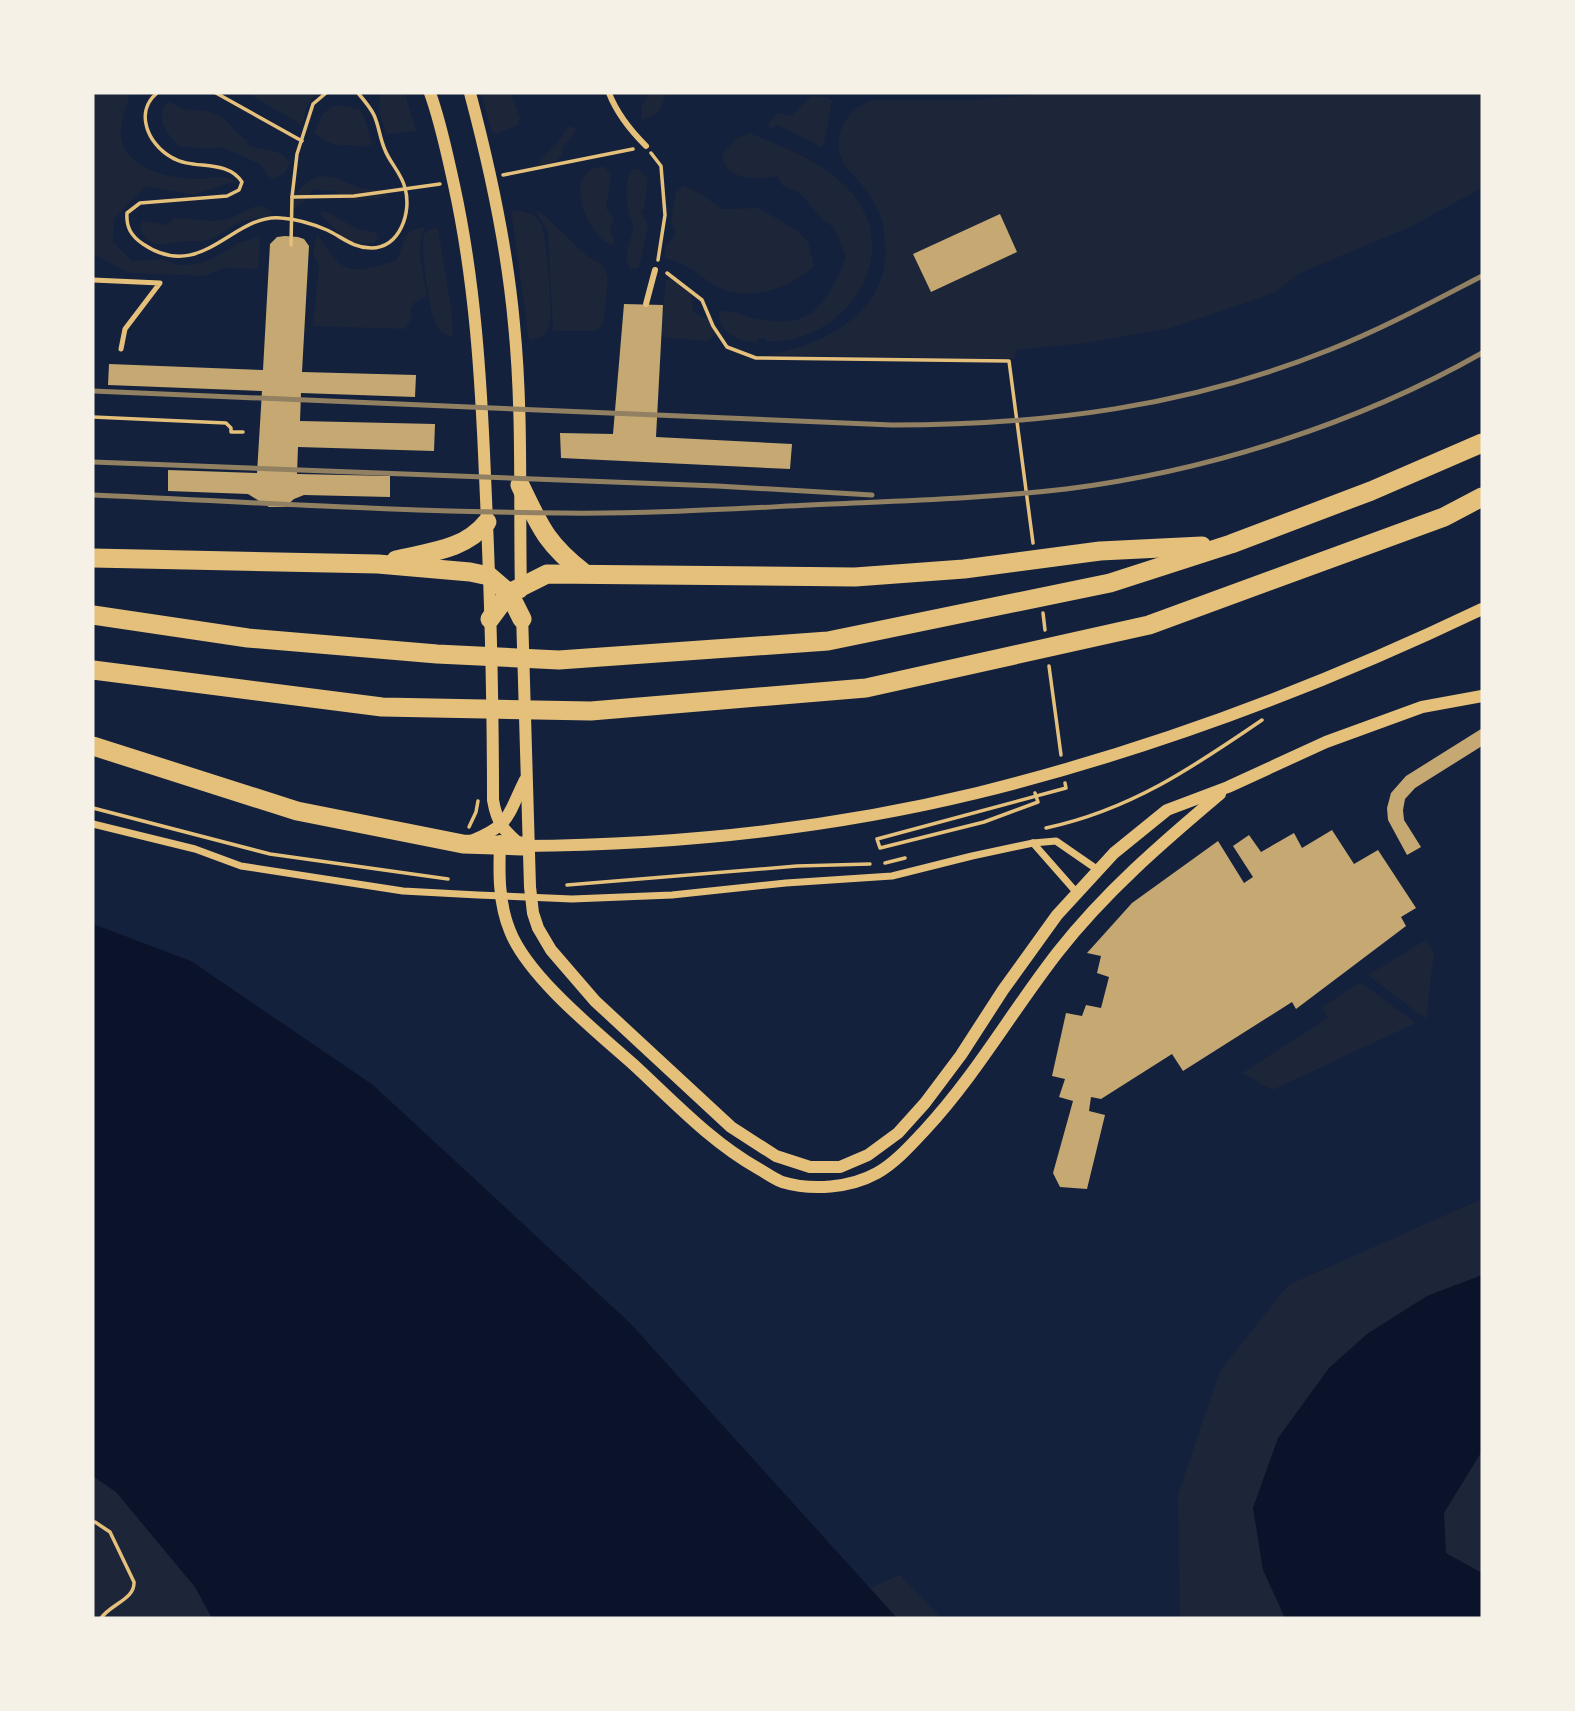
<svg xmlns="http://www.w3.org/2000/svg" width="1575" height="1711" viewBox="0 0 1575 1711" font-family="'Archivo Narrow',sans-serif">
<style>
.green{fill:#1d2539}
.water{fill:#0b132b}
.building{fill:#c6a872}
.lines{fill:none;stroke-linecap:round;stroke-linejoin:round}
.path{stroke:#e5c07b;stroke-width:3.5}
.service{stroke:#e5c07b;stroke-width:5}
.pedestrian{stroke:#e5c07b;stroke-width:6}
.minor{stroke:#e5c07b;stroke-width:7}
.tertiary{stroke:#e5c07b;stroke-width:12}
.motorway{stroke:#e5c07b;stroke-width:19}
.rail{stroke:#918062;stroke-width:5}
</style>
<rect width="100%" height="100%" fill="#14213d"/>
<g class="green">
<path d="M93,93H130C127,105 122,118 121,130C118,167 171,180 199,179C213,179 223,174 236,181L194,195L146,186L114,219L113,242L132,261L161,259L178,265L197,264L209,260L239,243L260,236L258,269L224,268L204,276L132,273C118,270 107,259 93,254Z"/>
<path d="M247,93H318C307,101 305,112 302,125Z"/>
<polygon points="380,93 405,93 416,131 387,134 379,112"/>
<polygon points="481,93 511,93 520,118 518,125 496,134 492,132"/>
<path d="M647,93H666C662,108 659,116 642,120L641,106L648,96Z"/>
<path d="M1048,93H1482V188L1410,227L1300,273L1277,291L1260,298L1171,328L1085,343L1015,350V359L766,355C822,347 892,311 885,243C884,235 884,225 881,217C877,206 869,194 862,185C853,174 841,165 839,150C836,126 850,110 871,100H978Z"/>
<polygon points="811,96 827,97 832,101 824,145 818,149 817,144 777,125 772,129 768,124 778,113 791,116"/>
<path d="M170,102C191,116 201,106 218,115C230,121 235,134 247,140L248,145C263,152 279,146 290,163L284,174L273,179L268,176L260,164L221,147L210,149L179,146C167,133 157,123 165,104Z"/>
<path d="M336,105L359,109L364,117L372,144C364,149 359,145 350,145C332,146 329,143 314,133C319,121 323,109 336,105Z"/>
<path d="M569,126L575,128C576,136 568,141 562,147V155L554,163L541,166L539,161L556,145Z"/>
<path d="M750,133C785,148 822,161 848,189C902,245 858,327 788,340C781,341 774,341 767,341L765,338L758,339L757,343C739,341 718,333 719,312C733,308 743,316 756,319C771,321 790,324 804,317C823,310 841,274 846,256L834,228L822,219L799,192L783,186L777,176C756,180 725,181 722,155L735,139Z"/>
<path d="M599,167H604L611,174L606,208L614,219L610,228L614,241L612,245C587,236 562,174 599,167Z"/>
<path d="M639,169L648,179L644,209L641,212L648,225L640,264L638,268L630,269C621,254 634,239 633,224C633,221 630,218 629,214C626,201 624,180 632,170Z"/>
<path d="M321,176L336,178L359,188L382,190L390,197L351,201L334,191L314,189L301,205L288,211C293,196 305,178 321,176Z"/>
<path d="M684,186L698,192L722,209L759,208L799,232L808,242L814,266C791,288 748,303 718,287C700,277 686,261 665,259V246L676,234L671,221L676,192Z"/>
<path d="M256,206H263L273,213C264,219 251,218 241,222C231,226 222,234 212,238C204,242 198,241 190,241C170,242 145,254 140,225L143,221L167,225L174,218L213,221L228,219Z"/>
<path d="M511,210C522,211 533,212 540,222C547,233 554,321 548,330C544,337 536,338 529,340Z"/>
<polygon points="535,210 544,215 586,255 602,265 606,271 608,279 603,324 595,331 553,331 548,232"/>
<polygon points="323,212 329,213 357,229 376,233 378,238 374,243 354,244 345,239 320,214"/>
<path d="M425,227C415,248 423,272 427,295C413,304 410,302 411,320L405,329L313,326L319,266L313,253L317,234C324,243 329,253 337,261C352,277 378,265 396,261C407,243 399,231 425,227Z"/>
<path d="M438,228L451,308L453,336C444,336 440,332 436,324C430,314 419,244 424,235C427,229 433,229 438,228Z"/>
<polygon points="671,278 691,294 693,312 708,319 716,334 707,341 666,338 661,333 666,281"/>
<polygon points="1426,940 1434,953 1426,1019 1368,975"/>
<polygon points="1360,982 1416,1023 1272,1090 1242,1073 1328,1018 1322,1007"/>
<polygon points="1482,1199 1482,1618 1180,1618 1178,1494 1220,1371 1288,1285"/>
<polygon points="93,1476 116,1492 195,1587 212,1618 93,1618"/>
<polygon points="900,1575 941,1618 897,1618 870,1588"/>
</g>
<g class="water">
<polygon points="93,924 191,961 373,1085 630,1323 897,1618 212,1618 195,1587 116,1492 93,1476"/>
<polygon points="1482,1275 1482,1451 1444,1513 1446,1553 1482,1573 1482,1618 1285,1618 1263,1570 1253,1508 1278,1438 1329,1368 1367,1334 1427,1296"/>
</g>
<g class="building">
<polygon points="1000,214 1017,252 931,292 913,254"/>
<polygon points="285,236 298,237 304,239 309,246 302,372 416,375 415,397 301,393 300,421 435,424 434,451 298,447 297,474 390,476 390,497 304,495 294,499 285,507 269,507 248,494 168,491 168,470 257,473 262,391 108,385 109,364 263,370 270,244 277,237"/>
<polygon points="624,304 663,305 656,437 792,444 790,469 561,458 560,433 613,434"/>
<polygon points="1481,729 1482,746 1415,788 1405,799 1403,810 1404,820 1421,847 1407,855 1388,820 1387,808 1391,793 1406,776"/>
<polygon points="1332,830 1354,864 1378,850 1416,908 1401,917 1406,926 1296,1009 1292,1002 1183,1071 1172,1054 1101,1099 1091,1097 1089,1111 1105,1115 1087,1189 1060,1187 1053,1173 1073,1101 1059,1097 1065,1079 1052,1076 1066,1013 1082,1016 1086,1005 1101,1008 1109,977 1097,973 1101,956 1087,953 1132,903 1218,841 1244,883 1253,877 1233,846 1249,835 1261,852 1294,833 1302,848"/>
</g>
<g class="lines">
<g class="path">
<path d="M157,93C134,112 148,144 171,157C193,171 226,158 242,182L239,190L227,196L140,203L127,213C126,227 131,236 143,244C202,284 233,213 281,218C296,219 313,224 327,230C342,237 353,248 371,248C400,248 412,212 405,188C402,174 390,163 385,150C380,139 379,126 374,115C370,107 364,100 358,93"/>
<polyline points="216,93 302,141"/>
<polyline points="651,153 661,166 665,215 658,260"/>
<polyline points="503,175 633,149"/>
<polyline points="292,197 297,154 313,104 326,93"/>
<polyline points="291,245 292,197 354,196 440,184"/>
<polyline points="667,273 702,300 713,326 727,347 756,358 1009,361 1033,543"/>
<polyline points="93,417 226,423 231,428 231,432 243,432"/>
<polyline points="1043,613 1045,630"/>
<polyline points="1049,666 1061,755"/>
<polyline points="1035,793 1038,802 984,822 880,848 877,839 1066,788 1065,783"/>
<polyline points="93,808 270,854 448,879"/>
<polyline points="469,827 476,812 478,801"/>
<path d="M1046,828C1130,810 1192,768 1262,720"/>
<polyline points="885,863 905,858"/>
<polyline points="567,885 797,866 870,864"/>
<path d="M95,1522L110,1532L134,1582C135,1599 111,1604 101,1618"/>
</g>
<polyline class="service" points="93,280 160,283 125,329 121,349"/>
<g class="pedestrian">
<path d="M609,93C617,114 630,130 646,146"/>
<polyline points="646,304 655,270"/>
</g>
<g class="minor">
<polyline points="93,824 195,849 241,866 403,891 478,895 572,899 672,895 786,883 892,876 972,856 1033,843 1056,841 1098,870"/>
<polyline points="1033,843 1077,893"/>
</g>
<g class="tertiary">
<path d="M430,93C441,123 447,154 454,185C475,281 481,378 485,476C490,584 493,692 493,800C497,824 504,831 522,846C674,845 829,829 977,793C1151,750 1321,686 1482,609"/>
<path d="M470,93C490,168 507,246 514,324C523,413 519,503 521,592"/>
<polyline points="522,613 530,887 533,913 538,928 551,950 595,1001 731,1127 776,1156 810,1167 840,1167 868,1155 898,1133 925,1103 961,1055 1003,990 1057,915 1114,853 1167,810 1228,787 1326,742 1422,707 1482,696"/>
<path d="M471,841C511,825 507,816 525,780"/>
<path d="M500,841C499,871 498,902 510,931C528,977 597,1032 634,1065C674,1102 711,1142 759,1169C766,1173 774,1179 782,1182C812,1191 850,1188 877,1173C895,1163 911,1145 925,1130C976,1075 1012,1011 1058,952C1105,892 1162,843 1220,794"/>
</g>
<g class="motorway">
<path d="M520,485C540,527 546,543 584,573"/>
<polyline points="93,558 378,564 470,572 489,576 509,593 522,619"/>
<path d="M396,560C429,552 465,550 487,522"/>
<polyline points="93,615 248,638 437,654 559,660 828,641 1110,583 1231,544 1371,491 1482,443"/>
<polyline points="490,619 509,593 547,574 855,577 964,569 1100,551 1202,546"/>
<polyline points="93,670 382,707 591,711 866,688 1149,625 1444,517 1482,497"/>
<polyline points="93,746 297,811 463,844 522,846"/>
</g>
<g class="rail">
<path d="M93,391L892,425C1045,425 1187,407 1329,350C1382,329 1432,302 1482,276"/>
<polyline points="93,462 717,486 872,495"/>
<path d="M93,495C249,502 405,512 562,513C644,514 728,509 810,505C895,501 981,499 1066,489C1208,471 1357,424 1482,353"/>
</g>
</g>
<rect width="1575" height="1711" fill="none" stroke="#f6f1e7" stroke-width="189"/>
</svg>
